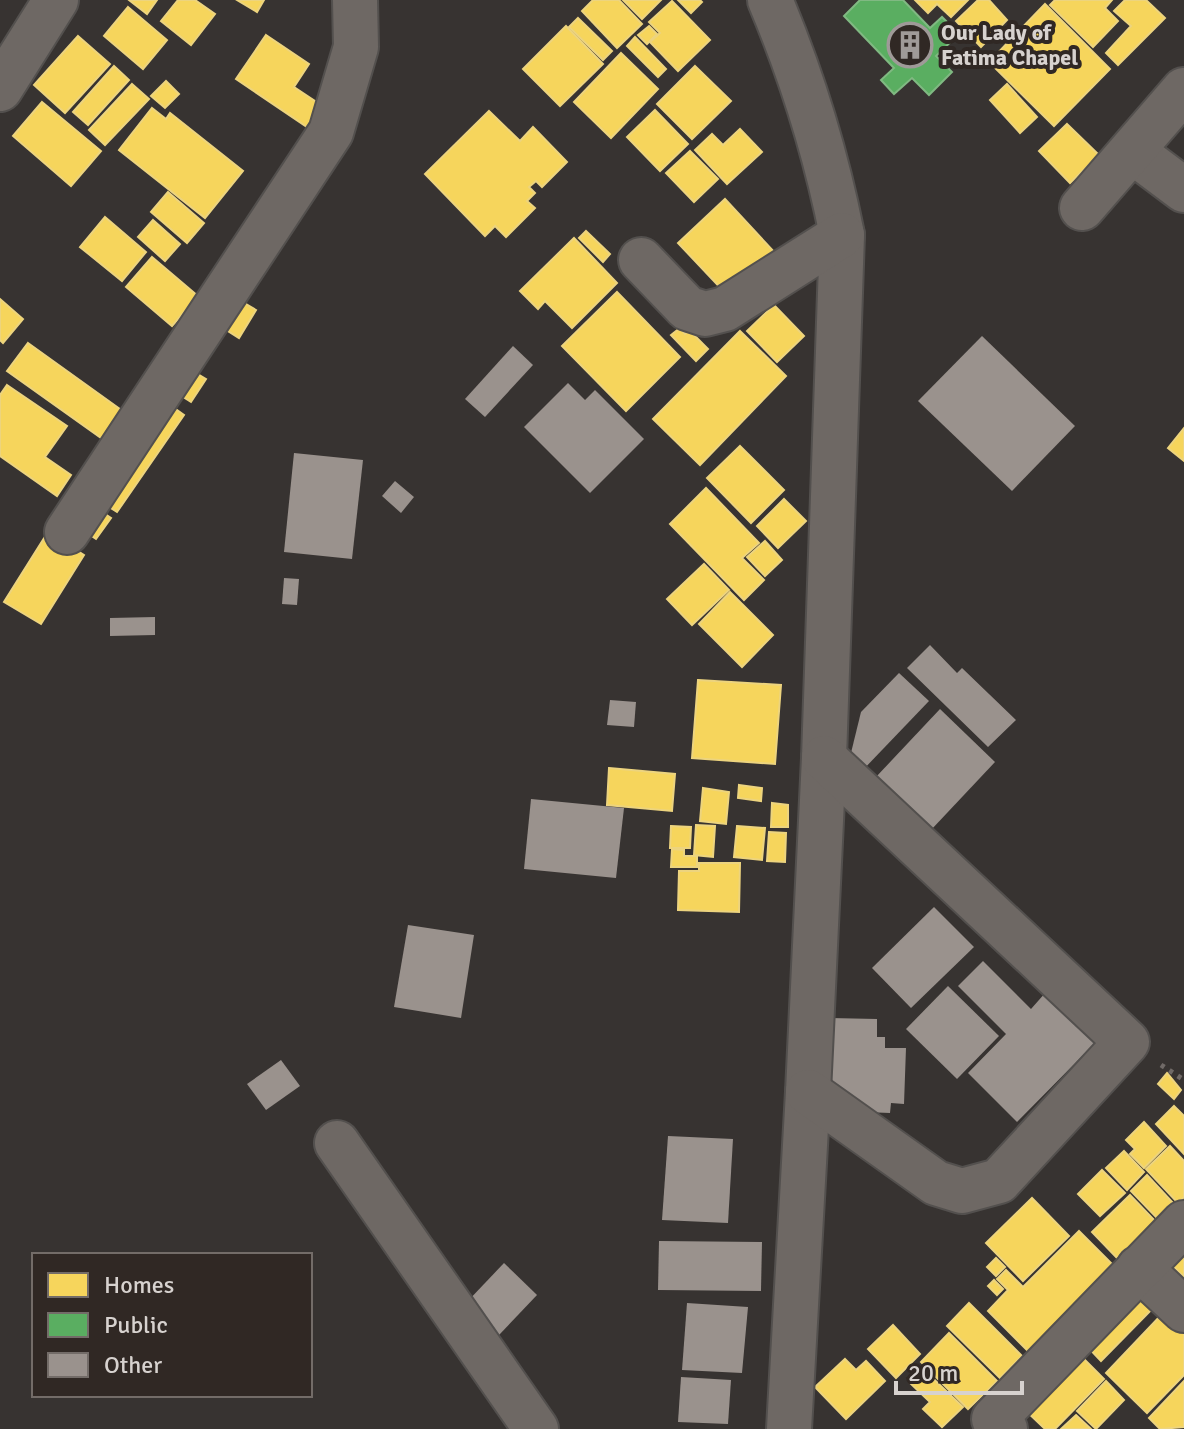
<svg xmlns="http://www.w3.org/2000/svg" width="1184" height="1429" viewBox="0 0 1184 1429" font-family="Signika,sans-serif">
<style>
.homes{fill:#f6d55c;stroke:#edd47e;stroke-width:2}
.public{fill:#5aae61;stroke:#80b982;stroke-width:2}
.building{fill:#9a928d}
.lines{fill:none;stroke-linecap:round;stroke-linejoin:round}
.minor-casing{stroke:#53504e;stroke-width:48}
.path{stroke:#706a67;stroke-width:5;stroke-dasharray:4 6;stroke-linecap:butt}
.minor{stroke:#6e6864;stroke-width:44}
.labels{text-anchor:middle;dominant-baseline:central;stroke-width:8;stroke-linejoin:round;paint-order:stroke}
.poi-label{font-size:22px;font-weight:bold;fill:#d7d2cf;stroke:#302824;text-anchor:start}
</style>
<rect width="100%" height="100%" fill="#373331"/>
<g class="homes">
<polygon points="129,0 157,0 147,14"/>
<polygon points="178,0 195,0 215,14 191,45 161,21"/>
<polygon points="237,0 264,0 257,12"/>
<polygon points="593,0 619,0 642,24 617,48 582,11"/>
<polygon points="623,0 661,0 642,19"/>
<polygon points="678,0 700,0 702,2 691,13"/>
<polygon points="915,0 968,0 951,17 937,4 928,13"/>
<polygon points="978,0 989,0 1007,20 981,47 956,21"/>
<polygon points="1055,0 1112,0 1105,8 1118,21 1093,47 1050,5"/>
<polygon points="1125,0 1146,0 1165,18 1118,65 1106,53 1131,26 1114,11"/>
<polygon points="672,1 710,40 678,71 650,42 660,33 649,22"/>
<polygon points="1045,4 1110,69 1054,126 989,62"/>
<polygon points="128,7 167,40 143,69 104,36"/>
<polygon points="578,18 612,51 603,60 569,27"/>
<polygon points="566,26 603,64 560,106 523,69"/>
<polygon points="649,26 657,34 647,44 638,35"/>
<polygon points="266,35 309,64 294,87 321,105 307,127 236,79"/>
<polygon points="78,36 110,64 65,113 34,85"/>
<polygon points="635,37 666,69 658,77 627,46"/>
<polygon points="621,53 658,89 611,138 574,102"/>
<polygon points="114,66 129,80 88,125 73,112"/>
<polygon points="695,66 731,101 692,139 657,104"/>
<polygon points="166,81 179,94 165,108 151,96"/>
<polygon points="132,84 149,99 105,145 89,130"/>
<polygon points="1007,84 1037,117 1020,133 990,100"/>
<polygon points="42,102 101,151 71,186 13,136"/>
<polygon points="152,108 166,119 170,113 243,171 205,218 119,150"/>
<polygon points="655,110 688,144 660,171 627,137"/>
<polygon points="489,111 520,141 533,127 567,162 542,187 536,181 529,187 535,193 527,201 535,208 506,237 495,226 485,236 425,174"/>
<polygon points="1067,124 1099,155 1070,183 1039,151"/>
<polygon points="740,129 762,152 727,184 695,150 712,134 723,145"/>
<polygon points="690,151 718,179 694,202 666,173"/>
<polygon points="168,192 204,223 187,243 151,212"/>
<polygon points="725,199 776,254 730,298 678,243"/>
<polygon points="105,217 146,252 122,281 80,247"/>
<polygon points="153,220 180,244 165,261 138,237"/>
<polygon points="586,231 610,254 603,262 579,238"/>
<polygon points="574,238 617,283 572,328 545,301 538,309 520,291"/>
<polygon points="152,257 198,296 172,326 126,287"/>
<polygon points="617,292 680,357 626,411 562,346"/>
<polygon points="229,294 256,310 239,338 212,321"/>
<polygon points="0,299 23,319 3,343 0,340"/>
<polygon points="774,305 804,336 777,362 747,331"/>
<polygon points="680,328 685,334 689,330 708,349 696,361 671,335"/>
<polygon points="740,331 786,376 700,465 653,419"/>
<polygon points="28,343 124,412 104,440 7,371"/>
<polygon points="186,367 206,379 191,402 172,390"/>
<polygon points="7,385 67,426 45,457 71,475 57,496 0,456 0,395"/>
<polygon points="163,400 184,415 117,512 95,498"/>
<polygon points="1184,428 1184,461 1168,448"/>
<polygon points="740,446 784,490 751,523 707,478"/>
<polygon points="706,488 759,543 742,558 764,580 744,600 670,524"/>
<polygon points="784,499 806,521 778,548 757,526"/>
<polygon points="90,504 111,518 96,539 75,525"/>
<polygon points="48,532 84,555 41,624 4,602"/>
<polygon points="765,541 782,560 765,576 747,557"/>
<polygon points="704,564 729,590 692,625 667,599"/>
<polygon points="730,592 773,635 742,667 699,624"/>
<polygon points="698,680 781,685 775,764 692,758"/>
<polygon points="609,768 675,774 672,811 607,805"/>
<polygon points="739,785 762,788 761,801 738,798"/>
<polygon points="703,788 729,792 726,824 700,821"/>
<polygon points="772,803 788,805 788,827 771,827"/>
<polygon points="696,825 715,826 713,857 694,855"/>
<polygon points="671,826 691,827 690,848 670,848"/>
<polygon points="737,826 765,828 762,860 734,857"/>
<polygon points="769,832 786,833 785,862 767,861"/>
<polygon points="672,849 684,850 684,856 697,856 697,867 671,867"/>
<polygon points="699,863 740,863 739,912 678,910 679,871 699,871"/>
<polygon points="1167,1073 1181,1090 1174,1099 1158,1084"/>
<polygon points="1174,1106 1184,1116 1184,1154 1156,1124"/>
<polygon points="1144,1122 1166,1146 1144,1168 1130,1154 1135,1149 1126,1140"/>
<polygon points="1170,1146 1184,1161 1184,1197 1178,1203 1146,1169"/>
<polygon points="1124,1151 1144,1172 1127,1190 1106,1168"/>
<polygon points="1102,1170 1125,1193 1100,1216 1078,1194"/>
<polygon points="1147,1175 1174,1204 1159,1220 1131,1191"/>
<polygon points="1130,1195 1156,1222 1119,1260 1092,1232"/>
<polygon points="1032,1198 1069,1236 1023,1281 986,1243"/>
<polygon points="1079,1231 1114,1266 1029,1352 988,1311 1008,1290 997,1279 1006,1270 1023,1287"/>
<polygon points="1184,1247 1184,1277 1169,1262"/>
<polygon points="996,1258 1005,1267 996,1276 987,1267"/>
<polygon points="994,1280 1003,1289 997,1295 988,1286"/>
<polygon points="1138,1288 1156,1305 1101,1361 1084,1343"/>
<polygon points="969,1303 1022,1356 1000,1378 947,1326"/>
<polygon points="1165,1311 1184,1330 1184,1375 1147,1413 1106,1373"/>
<polygon points="893,1325 920,1354 896,1378 868,1349"/>
<polygon points="949,1333 997,1381 968,1409 921,1362"/>
<polygon points="1077,1352 1104,1379 1055,1429 1045,1429 1023,1408"/>
<polygon points="845,1359 856,1370 866,1361 885,1381 846,1419 815,1387"/>
<polygon points="923,1369 963,1407 942,1427 923,1409 930,1402 910,1383"/>
<polygon points="1106,1381 1124,1400 1096,1429 1077,1411"/>
<polygon points="1184,1381 1184,1427 1160,1429 1149,1418"/>
<polygon points="1076,1415 1091,1429 1061,1429"/>
</g>
<polygon class="public" points="860,0 903,0 930,28 942,17 959,34 936,56 952,72 929,95 912,78 894,94 881,80 894,68 844,16"/>
<g class="building">
<polygon points="982,336 1075,426 1012,491 918,401"/>
<polygon points="513,346 533,365 485,417 465,399"/>
<polygon points="568,383 585,400 595,390 644,439 590,493 524,427"/>
<polygon points="294,453 363,460 352,559 284,552"/>
<polygon points="395,481 414,497 401,513 382,496"/>
<polygon points="284,578 299,579 297,605 282,604"/>
<polygon points="155,617 155,635 110,636 110,618"/>
<polygon points="930,645 957,673 962,668 1016,720 988,747 907,668"/>
<polygon points="899,673 929,701 860,773 849,761 861,712"/>
<polygon points="610,700 636,702 634,727 607,725"/>
<polygon points="940,709 995,762 931,830 876,777"/>
<polygon points="531,799 624,808 616,878 524,869"/>
<polygon points="934,907 974,947 911,1008 872,968"/>
<polygon points="408,925 474,935 461,1018 394,1007"/>
<polygon points="983,961 1031,1009 1046,992 1096,1042 1017,1122 968,1073 1006,1034 958,986"/>
<polygon points="948,986 999,1036 957,1079 906,1029"/>
<polygon points="830,1018 877,1019 877,1037 885,1037 885,1048 906,1048 904,1104 891,1103 890,1113 839,1111 828,1105"/>
<polygon points="281,1060 300,1086 266,1110 247,1084"/>
<polygon points="668,1136 733,1139 728,1223 662,1220"/>
<polygon points="659,1241 762,1242 761,1291 658,1290"/>
<polygon points="504,1263 537,1295 499,1335 466,1303"/>
<polygon points="687,1303 748,1307 742,1373 682,1370"/>
<polygon points="681,1377 731,1380 728,1424 678,1422"/>
</g>
<g class="lines">
<g class="minor-casing">
<g id="minor">
<path d="M770,0C802,76 826,154 842,235L824,758L808,1092L789,1429"/>
<polyline points="0,89 56,0"/>
<polyline points="1132,151 1184,190"/>
<polyline points="1082,208 1184,90"/>
<polyline points="641,260 687,308 705,314 725,309 842,235"/>
<polyline points="67,532 331,132 356,47 355,0"/>
<polyline points="808,1092 936,1183 962,1191 999,1181 1127,1042 824,758"/>
<polyline points="337,1143 536,1429"/>
<polyline points="1139,1268 1184,1310"/>
<polyline points="1005,1429 994,1419 1184,1223"/>
</g>
</g>
<polyline class="path" points="1161,1065 1184,1080"/>
<use href="#minor" class="minor"/>
</g>
<defs>
<g id="building-ring" transform="scale(2.3)"><circle r="9.5" fill="#302824" stroke="#9f9a98" stroke-width="1.5"/><path d="M-4-6H4V6H1V3H-1V6H-4ZM-2.5-4.3h1.7v1.8h-1.7ZM.8-4.3h1.7v1.8H.8ZM-2.5-1h1.7V.8h-1.7ZM.8-1h1.7V.8H.8Z" fill="#9f9a98"/></g>
</defs>
<g fill-rule="evenodd">
<use href="#building-ring" x="910" y="45"/>
</g>
<g class="labels">
<g class="poi-label">
<text x="941" y="32">Our Lady of<tspan x="941" dy="25">Fatima Chapel</tspan></text>
</g>
</g>
<rect x="32" y="1253" width="280" height="144" fill="#302824" stroke="#736c68" stroke-width="2"/>
<rect x="48" y="1273" width="40" height="24" fill="#f6d55c" stroke="#736c68" stroke-width="2"/>
<text x="104" y="1293" font-size="24" fill="#d7d2cf">Homes</text>
<rect x="48" y="1313" width="40" height="24" fill="#5aae61" stroke="#736c68" stroke-width="2"/>
<text x="104" y="1333" font-size="24" fill="#d7d2cf">Public</text>
<rect x="48" y="1353" width="40" height="24" fill="#9a928d" stroke="#736c68" stroke-width="2"/>
<text x="104" y="1373" font-size="24" fill="#d7d2cf">Other</text>
<path d="M896 1381v12h126v-12" fill="none" stroke="#d7d2cf" stroke-width="4"/>
<text x="908" y="1381" font-size="24" fill="#d7d2cf" stroke="#302824" stroke-width="6" paint-order="stroke">20 m</text>
</svg>
